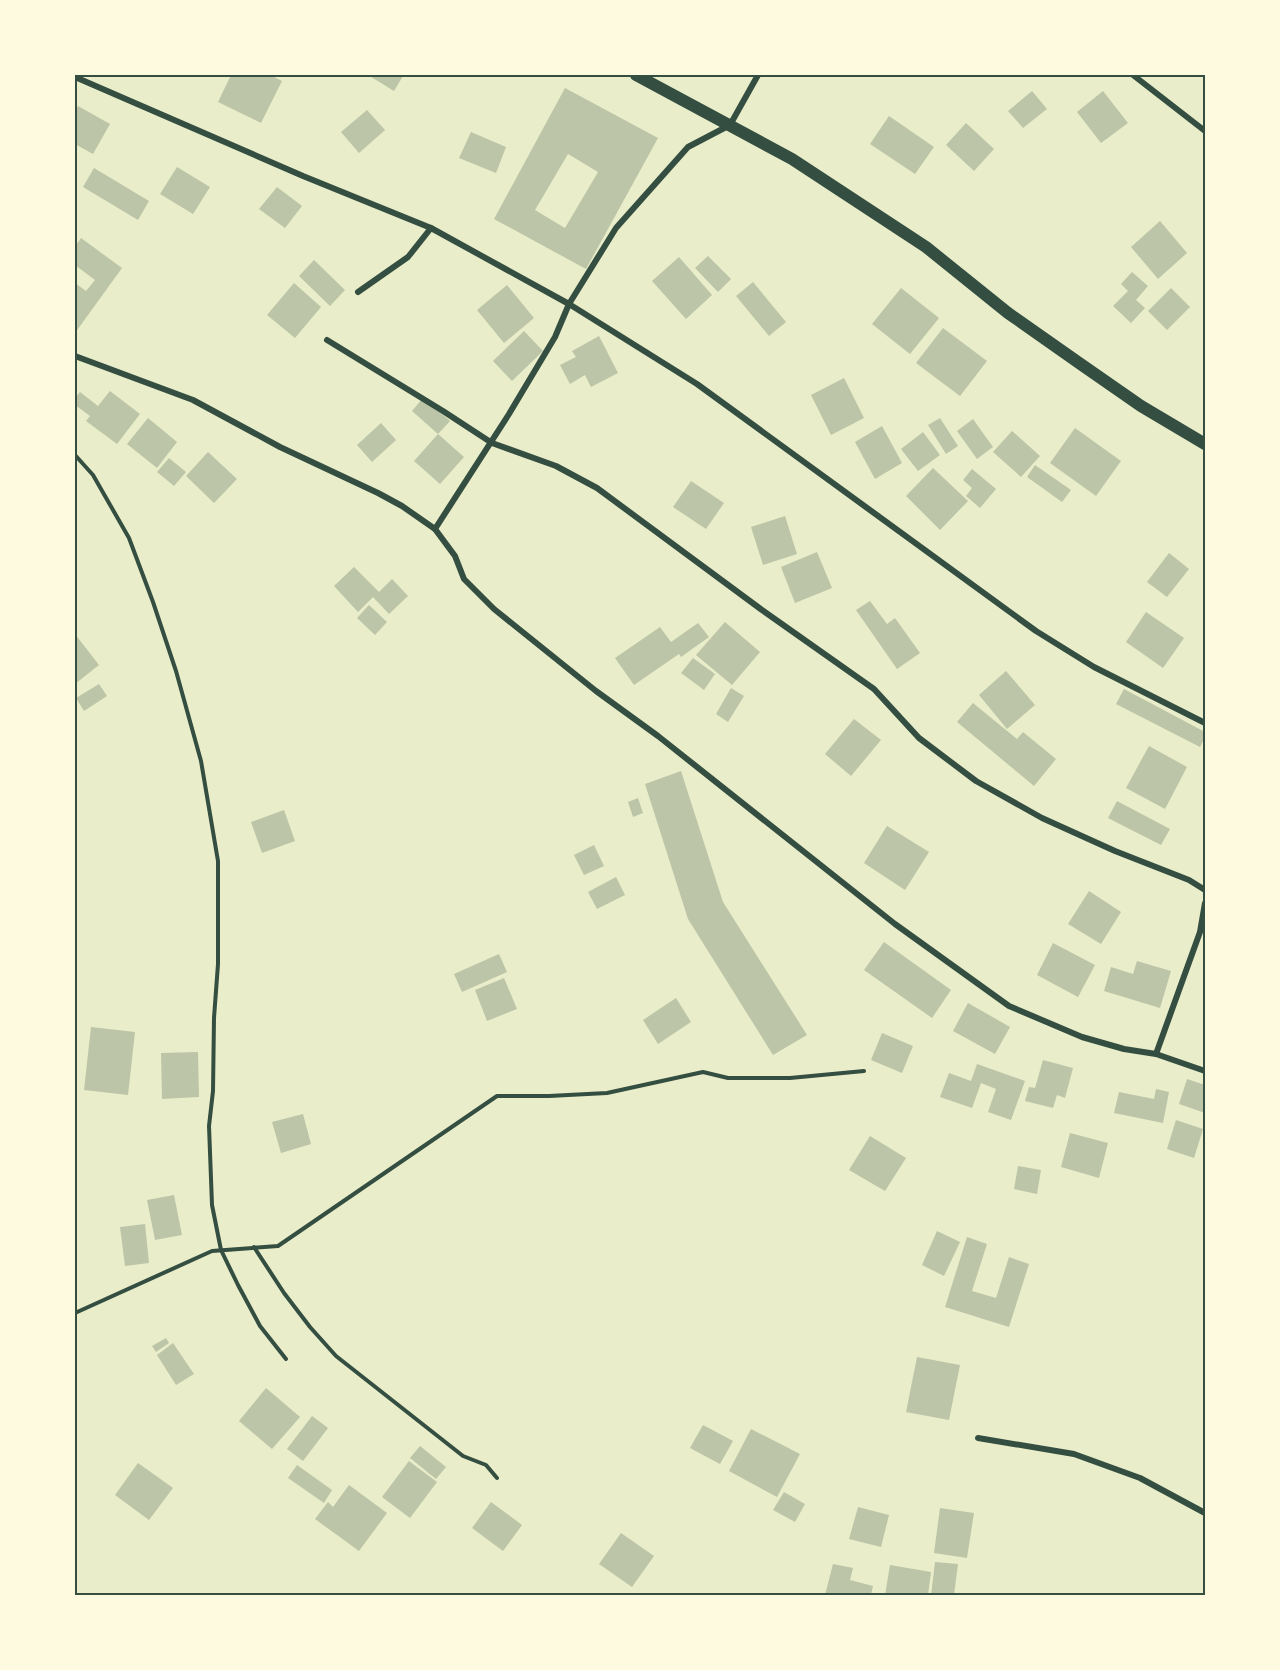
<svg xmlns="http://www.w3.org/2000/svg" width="1280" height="1670" viewBox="0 0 1280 1670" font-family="'DejaVu Sans',sans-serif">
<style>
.building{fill:#bcc5a7;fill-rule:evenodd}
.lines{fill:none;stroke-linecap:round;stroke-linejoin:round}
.path{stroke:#344e41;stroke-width:4}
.minor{stroke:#344e41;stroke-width:6}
.secondary{stroke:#344e41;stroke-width:12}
.neatline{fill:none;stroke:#344e41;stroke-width:2}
</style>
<rect width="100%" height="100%" fill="#e9edc9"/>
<g class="building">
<polygon points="231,75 270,75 282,81 261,123 218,102"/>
<polygon points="368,75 401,75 403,76 394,91"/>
<path d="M565,88L658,138L586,269L494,219ZM568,154L598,172L565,228L535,210Z"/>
<polygon points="1032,91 1047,109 1023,128 1008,111"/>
<polygon points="1103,91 1128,123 1101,143 1077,112"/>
<polygon points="78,106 110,124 93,154 75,144 75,112"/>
<polygon points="367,110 385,130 359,153 341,132"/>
<polygon points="889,116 934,147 915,174 870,144"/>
<polygon points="966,123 994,149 974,171 946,145"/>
<polygon points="471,132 506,147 496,173 459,158"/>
<polygon points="177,167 210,187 193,214 160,194"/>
<polygon points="94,168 149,201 138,220 83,187"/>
<polygon points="277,187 302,206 285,228 259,209"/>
<polygon points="1160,221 1187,253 1158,279 1131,247"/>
<polygon points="81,238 122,268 75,333 75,283 86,291 95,280 75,265 75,247"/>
<polygon points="708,256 731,279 718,292 695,268"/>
<polygon points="679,257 712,295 686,319 652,281"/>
<polygon points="314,260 345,290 330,306 299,276"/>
<polygon points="1132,272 1148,286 1136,300 1145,308 1131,323 1113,306 1128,291 1121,284"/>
<polygon points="753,282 786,322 769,336 736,296"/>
<polygon points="294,283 321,307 295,338 267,315"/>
<polygon points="507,285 534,318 504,343 477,310"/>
<polygon points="901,288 939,318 910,354 872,324"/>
<polygon points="1171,288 1190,307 1167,330 1148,311"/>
<polygon points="943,328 987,361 960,396 916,363"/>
<polygon points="524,331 543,351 512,381 493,361"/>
<polygon points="599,336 618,373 591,387 585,375 570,384 560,365 576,357 572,351"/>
<polygon points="844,378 864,418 831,435 811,395"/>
<polygon points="110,391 140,414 117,444 86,421 90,416 75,405 75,398 80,392 98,406"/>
<polygon points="423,398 450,421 438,434 412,411"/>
<polygon points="148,418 177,442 157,468 127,444"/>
<polygon points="940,418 958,446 946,454 928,425"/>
<polygon points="973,419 993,447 977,459 957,431"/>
<polygon points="381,423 396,440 372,462 357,445"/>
<polygon points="882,426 902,463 875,479 855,442"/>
<polygon points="1075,428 1121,461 1096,496 1050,463"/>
<polygon points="1012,431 1040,456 1021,477 993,452"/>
<polygon points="923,432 940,455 918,471 901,449"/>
<polygon points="438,434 464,457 440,484 414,461"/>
<polygon points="208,452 237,479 214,503 186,476"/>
<polygon points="169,458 186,472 174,486 157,472"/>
<polygon points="1035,465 1071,490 1062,502 1027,477"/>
<polygon points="933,468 968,501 940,530 906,496"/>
<polygon points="972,469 996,489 980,508 966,496 972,488 963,480"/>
<polygon points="691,481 724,503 706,529 673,507"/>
<polygon points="785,516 797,554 763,565 751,527"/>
<polygon points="817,552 832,588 795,603 781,567"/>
<polygon points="1169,553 1189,569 1167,597 1147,582"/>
<polygon points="354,567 379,592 392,579 408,596 389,614 373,597 358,612 334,586"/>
<polygon points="870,601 887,624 895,618 920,653 897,669 856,610"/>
<polygon points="369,605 387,622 375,635 357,618"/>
<polygon points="1146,612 1184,638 1163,668 1126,642"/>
<polygon points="725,622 760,652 732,685 696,655"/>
<polygon points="698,623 709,637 681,657 679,654 634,685 615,658 660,627 671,642"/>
<polygon points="75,634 99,665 75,684"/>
<polygon points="693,658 715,674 704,690 681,673"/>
<polygon points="1006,671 1035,705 1007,729 979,695"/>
<polygon points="99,684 107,696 84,711 76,698"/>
<polygon points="731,688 744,696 728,722 716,714"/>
<polygon points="1124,689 1205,732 1205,737 1200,747 1116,704"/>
<polygon points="973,703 1017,739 1023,732 1056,759 1034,786 957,722"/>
<polygon points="854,719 881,740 851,776 825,754"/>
<polygon points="1149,746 1187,767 1165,809 1126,788"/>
<polygon points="681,771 723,902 807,1035 773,1055 688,919 645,784"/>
<polygon points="638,798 643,813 633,817 628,802"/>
<polygon points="1117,801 1170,829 1161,845 1108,818"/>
<polygon points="284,810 295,841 262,853 251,822"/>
<polygon points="887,826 929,852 905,890 864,863"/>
<polygon points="594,845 604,866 584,875 574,855"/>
<polygon points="616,877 625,895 597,909 588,892"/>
<polygon points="1089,891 1121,912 1101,944 1068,924"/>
<polygon points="884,942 951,990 932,1018 864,970"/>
<polygon points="1053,943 1095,965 1078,997 1037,975"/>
<polygon points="499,954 507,972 462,992 454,974"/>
<polygon points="1137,961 1171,971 1160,1008 1104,991 1111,967 1133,974"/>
<polygon points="504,978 517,1009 487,1021 475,990"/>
<polygon points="676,998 691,1022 658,1044 643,1020"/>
<polygon points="968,1003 1010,1027 995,1054 953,1031"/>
<polygon points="91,1027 135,1032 128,1095 84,1090"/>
<polygon points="882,1033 913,1046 902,1073 871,1060"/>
<polygon points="198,1052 199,1097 162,1099 161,1053"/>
<polygon points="1043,1060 1073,1068 1065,1098 1057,1095 1053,1108 1025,1101 1029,1087 1035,1088"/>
<polygon points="977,1064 1025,1081 1011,1120 988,1112 996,1089 981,1083 972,1108 940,1097 949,1073 971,1081"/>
<polygon points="1187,1079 1205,1085 1205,1113 1179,1104"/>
<polygon points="1156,1089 1169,1092 1163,1123 1114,1113 1119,1092 1154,1099"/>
<polygon points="303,1114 311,1144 281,1153 272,1122"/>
<polygon points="1176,1120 1203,1129 1194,1158 1167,1149"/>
<polygon points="1070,1133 1108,1143 1099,1178 1061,1167"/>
<polygon points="870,1136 906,1158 885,1191 849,1170"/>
<polygon points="1018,1166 1041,1170 1037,1194 1014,1189"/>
<polygon points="174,1195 182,1235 155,1240 147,1200"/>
<polygon points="145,1224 149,1263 125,1266 120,1227"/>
<polygon points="937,1231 960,1242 944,1276 922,1265"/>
<polygon points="967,1237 987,1244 972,1291 996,1298 1009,1257 1029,1264 1009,1327 945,1307"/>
<polygon points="166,1338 169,1343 156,1352 152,1346"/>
<polygon points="173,1343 194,1374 176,1385 157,1355"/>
<polygon points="917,1357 960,1365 949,1420 906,1412"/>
<polygon points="266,1388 300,1417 272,1449 239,1421"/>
<polygon points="312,1416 328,1428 303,1461 287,1449"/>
<polygon points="703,1425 733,1441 720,1464 690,1448"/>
<polygon points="751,1429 800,1454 777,1497 729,1471"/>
<polygon points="420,1446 446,1467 436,1479 410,1458"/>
<polygon points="409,1461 437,1482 410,1518 382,1497"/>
<polygon points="138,1463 173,1488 149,1520 115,1495"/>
<polygon points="297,1465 332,1490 324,1503 288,1478"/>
<polygon points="349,1485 387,1513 359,1551 315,1519 328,1502 333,1507"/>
<polygon points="784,1492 805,1504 795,1522 773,1510"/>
<polygon points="491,1502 522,1525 503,1551 472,1528"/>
<polygon points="858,1507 889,1515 881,1547 849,1539"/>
<polygon points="940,1508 974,1513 967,1558 934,1553"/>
<polygon points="621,1533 654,1556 632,1587 599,1564"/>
<polygon points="935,1562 958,1564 954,1595 931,1595"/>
<polygon points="833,1564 853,1568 850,1580 873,1586 871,1595 825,1595"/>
<polygon points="890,1565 931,1572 928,1595 885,1595"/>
</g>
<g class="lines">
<g class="path">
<polyline points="75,455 93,475 129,538 153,602 176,671 201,761 218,861 218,964 214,1018 213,1091 209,1126 212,1205 221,1250 238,1285 260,1326 286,1359"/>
<polyline points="254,1247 284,1293 310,1327 336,1356 463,1456 486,1465 497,1478"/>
<polyline points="75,1313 212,1251 278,1246 497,1096 549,1096 607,1093 703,1072 728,1078 790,1078 864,1071"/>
</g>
<g class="minor">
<polyline points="1133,75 1205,131"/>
<polyline points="75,77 303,176 431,228 569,304 697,384 1036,631 1094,667 1205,723"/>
<polyline points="358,292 408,257 431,228"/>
<polyline points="327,340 443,411 492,443 556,466 597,488 762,610 874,689 919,738 976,781 1042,818 1115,851 1189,880 1205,890"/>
<polyline points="75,356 193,400 280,447 378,493 402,506 435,529 509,414 555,337 569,304 616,228 688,147 730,125 758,75"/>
<polyline points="435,529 455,556 464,579 494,609 596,691 658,736 895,924 1009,1006 1082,1037 1124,1049 1156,1054 1205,1071"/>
<polyline points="1156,1054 1200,932 1205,903"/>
<polyline points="978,1438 1074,1454 1140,1478 1205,1513"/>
</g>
<polyline class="secondary" points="636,75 792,159 926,247 1008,313 1082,365 1141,406 1205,444"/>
</g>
<rect width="1280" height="1670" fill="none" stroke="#fefae0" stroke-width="153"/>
<rect x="76" y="76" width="1128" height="1518" class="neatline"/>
</svg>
